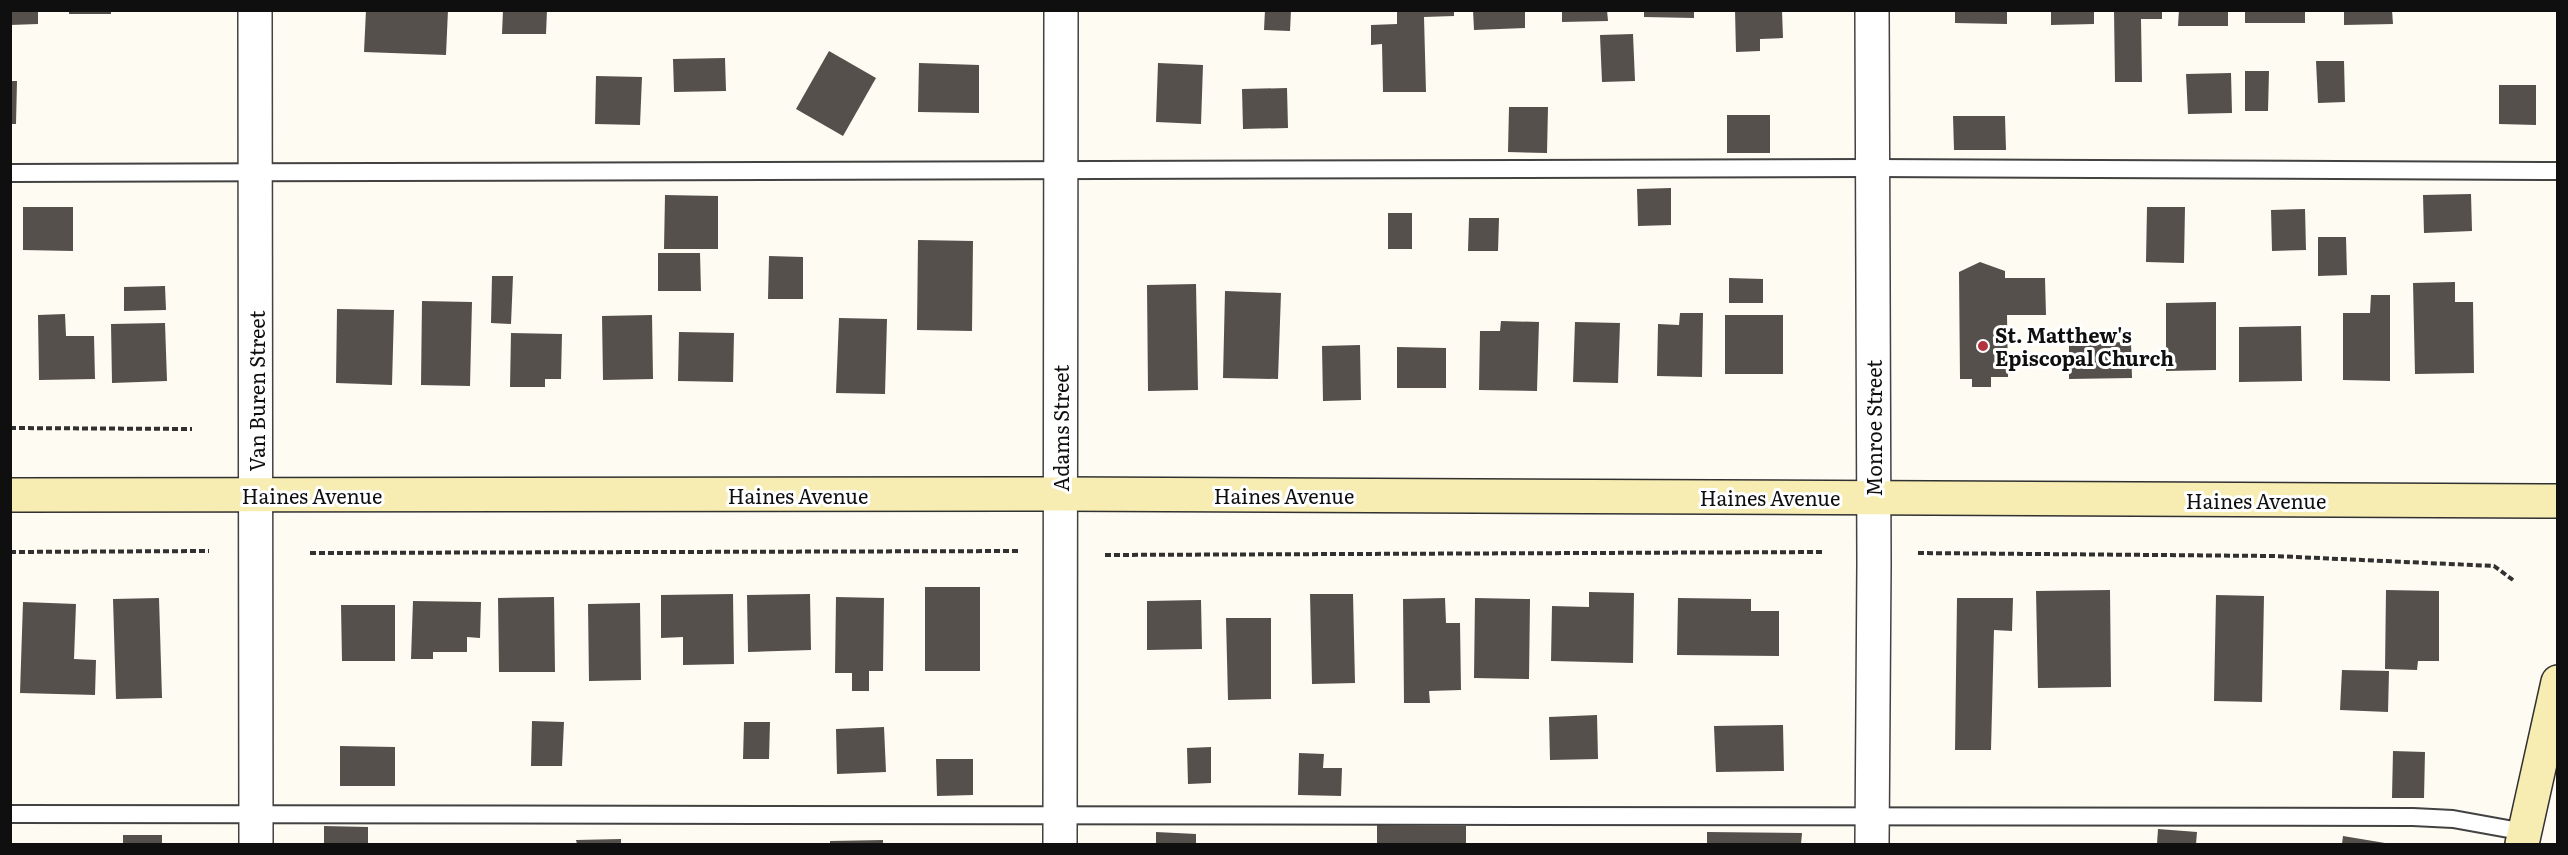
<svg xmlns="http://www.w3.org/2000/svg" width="2568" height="855" viewBox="0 0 2568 855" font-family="Literata,serif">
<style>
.building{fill:#56504c}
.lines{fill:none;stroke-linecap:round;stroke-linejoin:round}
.lane-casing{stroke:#424242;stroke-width:20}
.street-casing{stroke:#424242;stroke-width:36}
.secondary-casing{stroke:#313131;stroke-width:36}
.path{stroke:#313131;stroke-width:4;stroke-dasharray:6 3;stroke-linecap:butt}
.lane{stroke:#fff;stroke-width:16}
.street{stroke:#fff;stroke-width:33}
.secondary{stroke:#f7edb3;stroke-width:33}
.poi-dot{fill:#b2333f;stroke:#fff;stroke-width:2}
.labels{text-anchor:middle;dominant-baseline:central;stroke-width:6;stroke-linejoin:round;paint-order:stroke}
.poi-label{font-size:20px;font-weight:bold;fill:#0f0f0f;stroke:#fff;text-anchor:start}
.street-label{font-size:20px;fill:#0f0f0f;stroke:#fff}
</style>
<rect width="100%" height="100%" fill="#fefbf2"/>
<g class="building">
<polygon points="10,10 38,10 38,24 10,25"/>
<rect x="69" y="10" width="42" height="4"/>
<polygon points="366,10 448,10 446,55 364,52"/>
<polygon points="503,10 547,10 546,34 502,34"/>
<polygon points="1265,10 1291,10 1290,31 1264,30"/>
<polygon points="1397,10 1454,10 1454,16 1424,17 1426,92 1383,92 1382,44 1371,45 1371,25 1397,24"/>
<polygon points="1473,10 1525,10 1525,28 1474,30"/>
<polygon points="1562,10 1607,10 1608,21 1562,22"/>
<polygon points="1644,10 1694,10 1694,18 1644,17"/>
<polygon points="1735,10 1782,10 1783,38 1760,39 1760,51 1736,52"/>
<polygon points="1955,10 2007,10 2007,24 1955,23"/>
<polygon points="2051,10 2094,10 2094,24 2051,25"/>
<polygon points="2114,10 2162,10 2162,19 2141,19 2142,82 2115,82"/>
<polygon points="2179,10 2228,10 2228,26 2178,26"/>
<rect x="2245" y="10" width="60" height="13"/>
<polygon points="2344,10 2392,10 2393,24 2344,25"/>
<polygon points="1633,34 1635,81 1602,82 1600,35"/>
<polygon points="829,51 876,78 843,136 796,109"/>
<polygon points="725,58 726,91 674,92 673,59"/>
<polygon points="2316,61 2344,61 2345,102 2318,103"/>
<polygon points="919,63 979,65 979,113 918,112"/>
<polygon points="1158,63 1203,65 1201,124 1156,122"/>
<polygon points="2245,71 2269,71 2268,111 2245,111"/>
<polygon points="2231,73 2232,113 2188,114 2186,74"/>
<polygon points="596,76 642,77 640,125 595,124"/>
<polygon points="10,81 17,81 16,124 10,124"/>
<polygon points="2499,85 2536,85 2536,125 2499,124"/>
<polygon points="1287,88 1288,128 1243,129 1242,89"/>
<polygon points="1509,107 1548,107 1547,153 1508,152"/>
<rect x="1727" y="115" width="43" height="38"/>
<polygon points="1953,116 2005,116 2006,150 1954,150"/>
<polygon points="1671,188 1671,225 1638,226 1637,189"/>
<polygon points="2471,194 2472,231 2424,233 2423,195"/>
<polygon points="665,195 718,196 718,249 664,249"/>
<polygon points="23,207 73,207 73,251 23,250"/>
<polygon points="2147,207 2185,207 2184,263 2146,262"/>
<polygon points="2305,209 2306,250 2272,251 2271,210"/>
<rect x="1388" y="213" width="24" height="36"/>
<polygon points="1469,218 1499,218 1498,251 1468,251"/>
<polygon points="2318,237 2346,237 2347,275 2318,276"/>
<polygon points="918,240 973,241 972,331 917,330"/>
<polygon points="658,253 700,253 701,291 658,291"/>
<polygon points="769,256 803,257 803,299 768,299"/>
<polygon points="1980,262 2005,271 2005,278 2045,278 2046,315 2007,315 2008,377 1991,377 1991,387 1972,387 1972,379 1960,379 1959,272"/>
<polygon points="492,276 513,276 511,324 491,323"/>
<polygon points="1729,278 1763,279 1763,303 1729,303"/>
<polygon points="2455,282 2455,302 2473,302 2474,373 2415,374 2413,283"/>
<polygon points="1196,284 1198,390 1148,391 1147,285"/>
<polygon points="165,286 166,310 124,311 124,287"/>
<polygon points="1225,291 1281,293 1278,379 1223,378"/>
<polygon points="2371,295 2390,295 2390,381 2343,380 2343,313 2370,313"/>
<polygon points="422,301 472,302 470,386 421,385"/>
<polygon points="2216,302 2216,370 2166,371 2166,303"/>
<polygon points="337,309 394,310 392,385 336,383"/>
<polygon points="1680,313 1703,313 1702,377 1657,376 1658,324 1679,325"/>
<polygon points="65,314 66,336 94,336 95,379 39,380 38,315"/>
<polygon points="652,315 653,379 603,380 602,316"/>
<rect x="1725" y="315" width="58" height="59"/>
<polygon points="839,318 887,319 885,394 836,393"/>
<polygon points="1501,321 1539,322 1537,391 1479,390 1480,331 1500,331"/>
<polygon points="1575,322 1620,323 1618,383 1573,382"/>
<polygon points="165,323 167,381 112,383 111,324"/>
<polygon points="2301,326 2302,381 2239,382 2239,327"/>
<polygon points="679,332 734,333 733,382 678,381"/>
<polygon points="511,333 562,334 561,379 545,379 545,387 510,387"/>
<polygon points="2131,342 2132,378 2069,379 2069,343"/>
<polygon points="1360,345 1361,400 1323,401 1322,346"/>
<polygon points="1397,347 1446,348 1446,388 1397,388"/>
<rect x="925" y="587" width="55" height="84"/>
<polygon points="2110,590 2111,687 2038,688 2036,591"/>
<polygon points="2386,590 2439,591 2439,661 2418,661 2417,670 2385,669"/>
<polygon points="1589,592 1634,593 1633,663 1551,661 1552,606 1589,607"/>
<polygon points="733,594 734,664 683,665 683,637 661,638 661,595"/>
<polygon points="810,594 811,650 748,652 747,595"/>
<polygon points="1310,594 1353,594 1355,683 1312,684"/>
<polygon points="2216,595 2264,596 2262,702 2214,701"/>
<polygon points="554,597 555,672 499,672 498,598"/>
<polygon points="836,597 884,598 883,671 869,671 869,691 852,691 852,673 835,673"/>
<polygon points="159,598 162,698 116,699 113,599"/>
<polygon points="1445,598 1446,623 1460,623 1461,690 1429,691 1430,703 1404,703 1403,599"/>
<polygon points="1475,598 1530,599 1529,679 1474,678"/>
<polygon points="1678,598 1751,599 1751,611 1779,611 1779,656 1677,655"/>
<polygon points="1957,598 2013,598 2012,631 1994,630 1991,750 1955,750"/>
<polygon points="1201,600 1202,649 1147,650 1147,601"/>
<polygon points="413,601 481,602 480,638 467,637 467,652 433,652 433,659 411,659"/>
<polygon points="23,602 76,604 74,659 96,660 95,695 20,693"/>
<polygon points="640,603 641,680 589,681 588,604"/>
<polygon points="341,605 395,605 395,661 342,661"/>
<polygon points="1226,618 1271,618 1271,699 1228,700"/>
<polygon points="2342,670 2389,671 2388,712 2340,710"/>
<polygon points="1597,715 1598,759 1550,760 1549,717"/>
<polygon points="532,721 564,722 562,766 531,766"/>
<polygon points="744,722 770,722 769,759 743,759"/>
<polygon points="1783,725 1784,771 1716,772 1714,726"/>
<polygon points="884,727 886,772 837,774 836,729"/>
<polygon points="340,746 395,747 395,786 340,786"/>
<polygon points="1211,747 1211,783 1188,784 1187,748"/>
<polygon points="2393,751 2425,752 2424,798 2392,798"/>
<polygon points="1299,753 1324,754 1323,768 1342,768 1341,796 1298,795"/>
<polygon points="936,759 973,759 973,795 937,796"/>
<polygon points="1377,825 1466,826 1466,844 1377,844"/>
<polygon points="324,826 368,827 368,844 324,844"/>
<polygon points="2158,829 2197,832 2196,844 2157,844"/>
<polygon points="1156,832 1196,834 1196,844 1156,844"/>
<polygon points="1707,832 1802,833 1801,844 1707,844"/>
<rect x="123" y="835" width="39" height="9"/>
<polygon points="2343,836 2385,843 2385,844 2342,844"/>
<polygon points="621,839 621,844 577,844 576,840"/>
<polygon points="883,840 883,844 830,844 830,841"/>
</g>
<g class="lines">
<g class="lane-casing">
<g id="lane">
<polyline points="10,173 1872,168 2558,171"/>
<polyline points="10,814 2413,817 2453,819 2525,832"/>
</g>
</g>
<g class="street-casing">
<g id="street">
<polyline points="255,10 256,844"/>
<polyline points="1060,844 1061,10"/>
<polyline points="1872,844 1874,563 1872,10"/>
</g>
</g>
<g class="secondary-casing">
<g id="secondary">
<polyline points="10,495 1060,494 2558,501"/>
<polyline points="2522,844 2558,682"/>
</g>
</g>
<g class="path">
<polyline points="10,428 192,429"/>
<polyline points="10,552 209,551"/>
<polyline points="310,553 1021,551"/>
<polyline points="1918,553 2274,556 2494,566 2513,580"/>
<polyline points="1105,555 1825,552"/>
</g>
<use href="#lane" class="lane"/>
<use href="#street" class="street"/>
<use href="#secondary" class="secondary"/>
</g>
<circle class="poi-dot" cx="1983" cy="346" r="6"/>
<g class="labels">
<g class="poi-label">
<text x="1995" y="334">St. Matthew's<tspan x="1995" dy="23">Episcopal Church</tspan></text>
</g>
<g class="street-label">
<text transform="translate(256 391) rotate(-90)">Van Buren Street</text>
<text transform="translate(1060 428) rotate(-90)">Adams Street</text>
<text transform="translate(1873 428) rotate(-90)">Monroe Street</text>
<text x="312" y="495">Haines Avenue</text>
<text x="798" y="495">Haines Avenue</text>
<text x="1284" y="495">Haines Avenue</text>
<text x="1770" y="497">Haines Avenue</text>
<text x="2256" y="500">Haines Avenue</text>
</g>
</g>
<rect width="2568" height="855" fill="none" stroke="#0f0f0f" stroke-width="24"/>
</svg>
